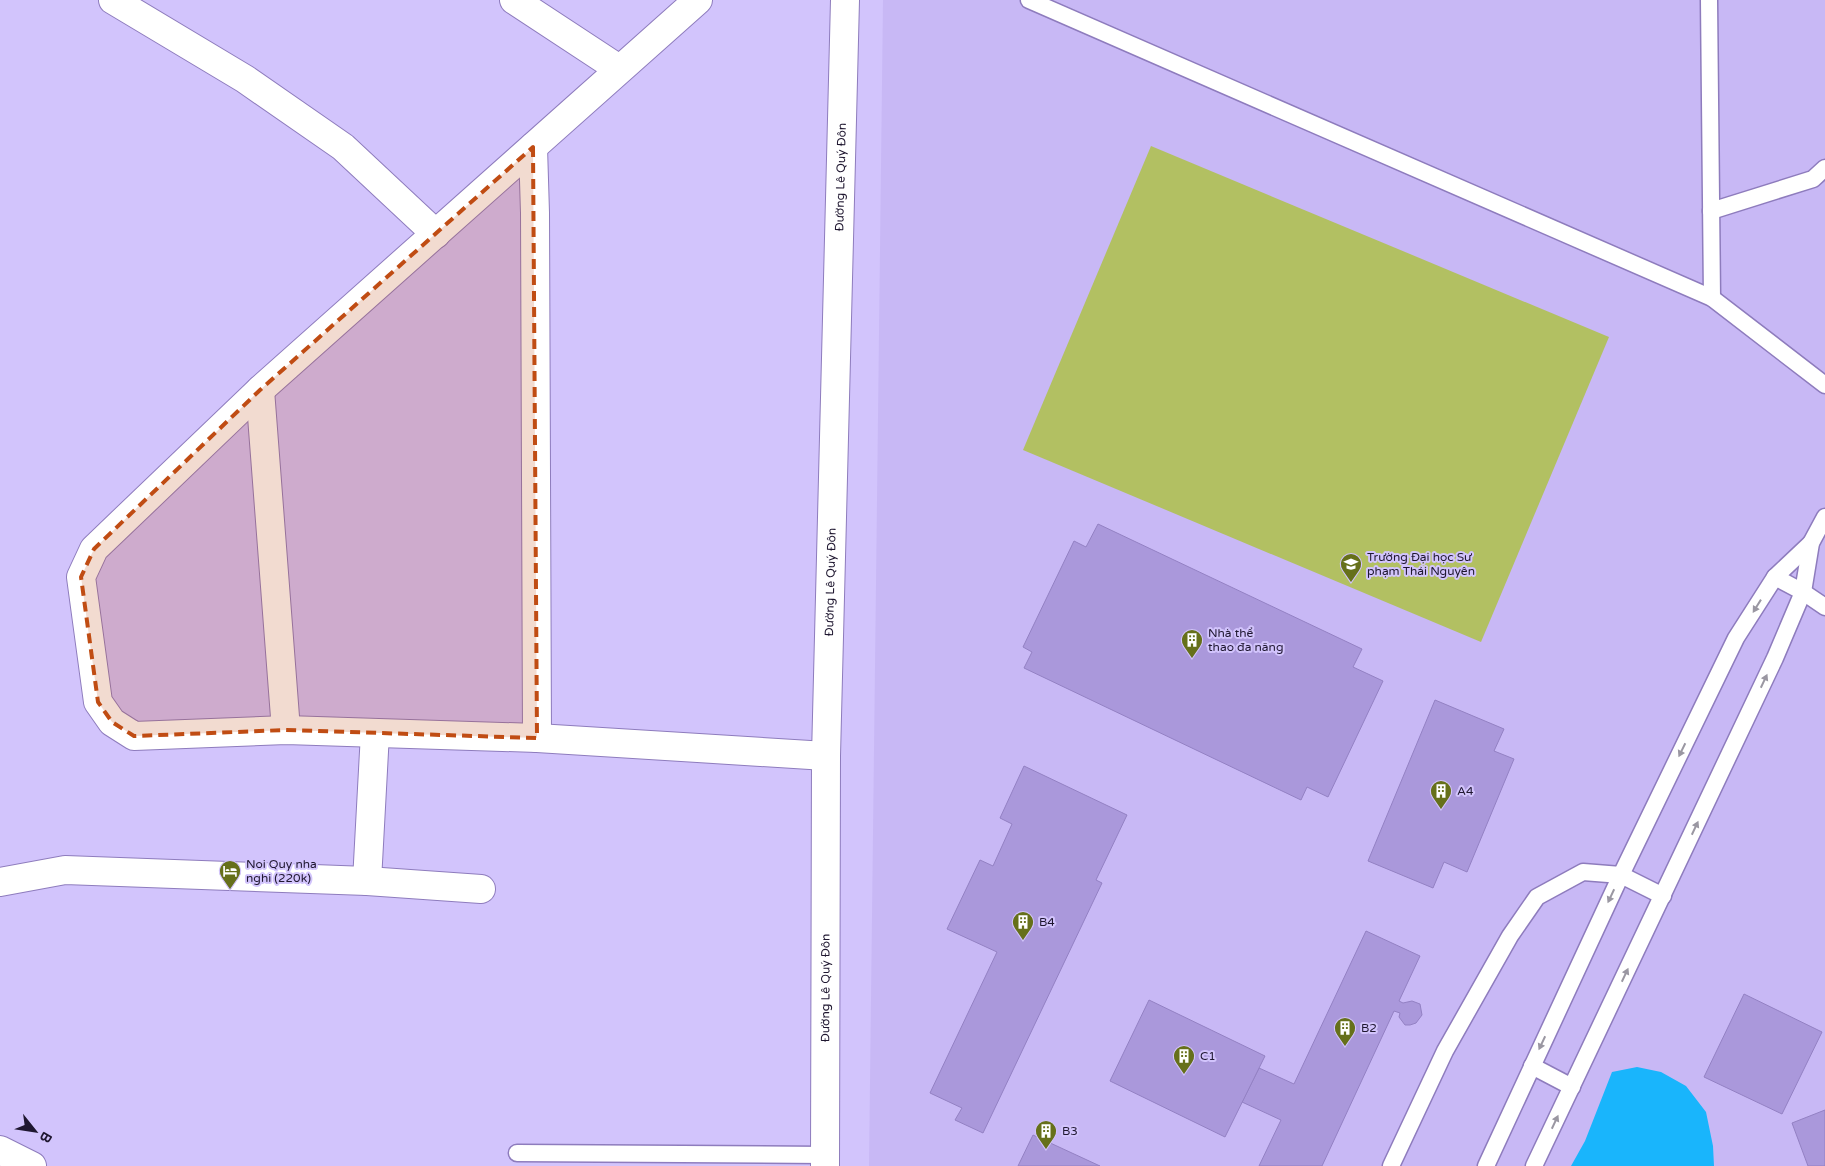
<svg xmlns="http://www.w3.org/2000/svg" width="1825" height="1166" viewBox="0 0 1825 1166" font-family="'Varela Round',sans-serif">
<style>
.built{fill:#c8b8f5}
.green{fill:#b2c062}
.water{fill:#19b5fc}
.building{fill:#aa98db;stroke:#9381c3}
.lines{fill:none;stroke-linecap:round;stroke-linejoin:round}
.service-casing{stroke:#8e7cbd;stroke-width:19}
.minor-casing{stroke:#8e7cbd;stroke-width:30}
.secondary-casing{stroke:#8e7cbd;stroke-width:30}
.service{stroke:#fff;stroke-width:16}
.minor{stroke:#fff;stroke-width:28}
.secondary{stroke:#fff;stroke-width:28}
.oneway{fill:#9a97a2}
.marked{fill:#c04c13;fill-opacity:0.2;stroke:#c04c13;stroke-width:4;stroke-dasharray:10 6;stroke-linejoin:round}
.labels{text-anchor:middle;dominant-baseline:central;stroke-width:4;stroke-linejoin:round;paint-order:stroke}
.street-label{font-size:12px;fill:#1f1730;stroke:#d2c4fc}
.poi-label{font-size:12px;fill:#1f1730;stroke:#d2c4fc;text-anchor:start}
</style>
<rect width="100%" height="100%" fill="#d2c4fc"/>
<polygon class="built" points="883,0 1825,0 1825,1166 869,1166"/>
<polygon class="green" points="1151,146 1609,337 1481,642 1023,450"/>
<polygon class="water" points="1637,1067 1661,1072 1686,1086 1706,1112 1713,1146 1714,1166 1571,1166 1585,1141 1612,1072"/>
<g class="building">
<polygon points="1098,524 1362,649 1353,667 1383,681 1328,797 1307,787 1301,800 1024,668 1032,652 1023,647 1074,541 1086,547"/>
<polygon points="1435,700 1504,729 1494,751 1514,759 1467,872 1444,862 1433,888 1368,861"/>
<polygon points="1024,766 1127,815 1096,880 1102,883 983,1133 955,1120 962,1108 930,1093 997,952 947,929 980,860 993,866 1012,824 1000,818"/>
<polygon points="1366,931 1420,956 1399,1001 1403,1003 1412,1001 1420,1004 1422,1015 1416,1023 1410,1025 1405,1025 1399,1017 1400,1013 1394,1011 1322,1166 1259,1166 1281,1120 1242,1102 1259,1068 1294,1084"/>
<polygon points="1744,994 1822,1032 1782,1114 1704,1077"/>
<polygon points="1149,1000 1265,1056 1225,1137 1110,1081"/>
<polygon points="1825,1110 1825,1166 1808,1166 1792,1123"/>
<polygon points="1033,1135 1100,1166 1018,1166"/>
</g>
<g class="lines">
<g class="service-casing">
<g id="service">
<polyline points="1029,0 1712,298 1825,385"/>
<polyline points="1709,0 1712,298"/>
<polyline points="1711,211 1813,179 1825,168"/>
<polyline points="1775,577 1803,592 1825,607"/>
<polyline points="1532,1066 1572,1087"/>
<polyline points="517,1153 825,1155"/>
<polyline points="1391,1166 1445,1051 1510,936 1537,897 1583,872 1621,875 1663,896"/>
<polyline points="1486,1166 1621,875 1736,638 1775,577 1811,543"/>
<polyline points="1534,1166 1775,658 1803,592 1811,543 1825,517"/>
</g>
</g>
<g class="minor-casing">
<g id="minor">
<polyline points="113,0 245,79 343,147 436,234"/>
<polyline points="514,0 619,69"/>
<polyline points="698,0 260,390 94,549 81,577 98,702 112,722 134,736 286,730 537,738 826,756"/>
<polyline points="533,147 535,213 537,738"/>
<polyline points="260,390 286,730"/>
<polyline points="367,881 375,733"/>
<polyline points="0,882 65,870 367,881 481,889"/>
<path id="s1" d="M825,1166L826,756L845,0"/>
</g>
</g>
<g class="secondary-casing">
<polyline id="secondary" points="0,1150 32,1166"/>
</g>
<use href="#service" class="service"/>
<use href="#minor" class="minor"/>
<use href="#secondary" class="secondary"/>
</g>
<defs><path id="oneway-solid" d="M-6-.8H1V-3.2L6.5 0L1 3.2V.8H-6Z" transform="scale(1.25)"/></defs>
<g class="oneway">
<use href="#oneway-solid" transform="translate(1757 606) rotate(122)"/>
<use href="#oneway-solid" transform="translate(1764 681) rotate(-65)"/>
<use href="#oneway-solid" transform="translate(1682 750) rotate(116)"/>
<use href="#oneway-solid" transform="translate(1695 828) rotate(-65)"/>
<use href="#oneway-solid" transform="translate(1611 896) rotate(115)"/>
<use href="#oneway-solid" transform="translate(1625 975) rotate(-65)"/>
<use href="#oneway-solid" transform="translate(1542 1043) rotate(115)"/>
<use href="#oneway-solid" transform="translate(1555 1122) rotate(-65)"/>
</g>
<path class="marked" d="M533,147L537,738L286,730L134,736L112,722L98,702L81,577L94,549L260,390Z"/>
<defs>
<g id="university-pin" transform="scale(1.125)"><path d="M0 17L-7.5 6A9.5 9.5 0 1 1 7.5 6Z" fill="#66701a" stroke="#d2c4fc"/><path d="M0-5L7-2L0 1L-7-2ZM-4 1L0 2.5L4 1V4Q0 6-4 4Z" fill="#fff"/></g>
<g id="building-pin" transform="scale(1.125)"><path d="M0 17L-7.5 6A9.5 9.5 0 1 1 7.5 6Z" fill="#66701a" stroke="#d2c4fc"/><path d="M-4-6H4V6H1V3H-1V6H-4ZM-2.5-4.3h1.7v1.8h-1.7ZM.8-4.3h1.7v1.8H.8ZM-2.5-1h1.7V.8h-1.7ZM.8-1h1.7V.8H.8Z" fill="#fff"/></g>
<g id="hotel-pin" transform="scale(1.125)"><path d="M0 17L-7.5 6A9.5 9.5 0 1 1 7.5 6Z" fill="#66701a" stroke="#d2c4fc"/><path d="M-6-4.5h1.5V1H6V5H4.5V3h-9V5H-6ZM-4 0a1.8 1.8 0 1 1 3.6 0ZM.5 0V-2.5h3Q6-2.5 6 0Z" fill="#fff"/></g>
</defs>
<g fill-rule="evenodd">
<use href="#university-pin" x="1351" y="564"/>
<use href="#building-pin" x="1192" y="640"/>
<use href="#building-pin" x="1441" y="791"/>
<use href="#hotel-pin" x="230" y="871"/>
<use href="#building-pin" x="1023" y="922"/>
<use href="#building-pin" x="1345" y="1028"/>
<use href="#building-pin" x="1184" y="1056"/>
<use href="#building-pin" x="1046" y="1131"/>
</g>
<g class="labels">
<g class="street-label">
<text stroke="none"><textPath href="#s1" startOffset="989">Đường Lê Quý Đôn</textPath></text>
<text stroke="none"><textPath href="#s1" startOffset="584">Đường Lê Quý Đôn</textPath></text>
<text stroke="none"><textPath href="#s1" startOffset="178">Đường Lê Quý Đôn</textPath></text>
</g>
<g class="poi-label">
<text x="1367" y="557">Trường Đại học Sư<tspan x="1367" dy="14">phạm Thái Nguyên</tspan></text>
<text x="1208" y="633">Nhà thể<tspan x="1208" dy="14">thao đa năng</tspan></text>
<text x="1457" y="791">A4</text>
<text x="246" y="864">Noi Quy nha<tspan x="246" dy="14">nghi (220k)</tspan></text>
<text x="1039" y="922">B4</text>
<text x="1361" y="1028">B2</text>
<text x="1200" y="1056">C1</text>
<text x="1062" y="1131">B3</text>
</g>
</g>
<g transform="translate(35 1131) rotate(120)" stroke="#d2c4fc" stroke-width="4" paint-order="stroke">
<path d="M0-4L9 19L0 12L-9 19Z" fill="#1f1730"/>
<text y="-8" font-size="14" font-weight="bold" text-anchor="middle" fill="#1f1730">B</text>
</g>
</svg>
